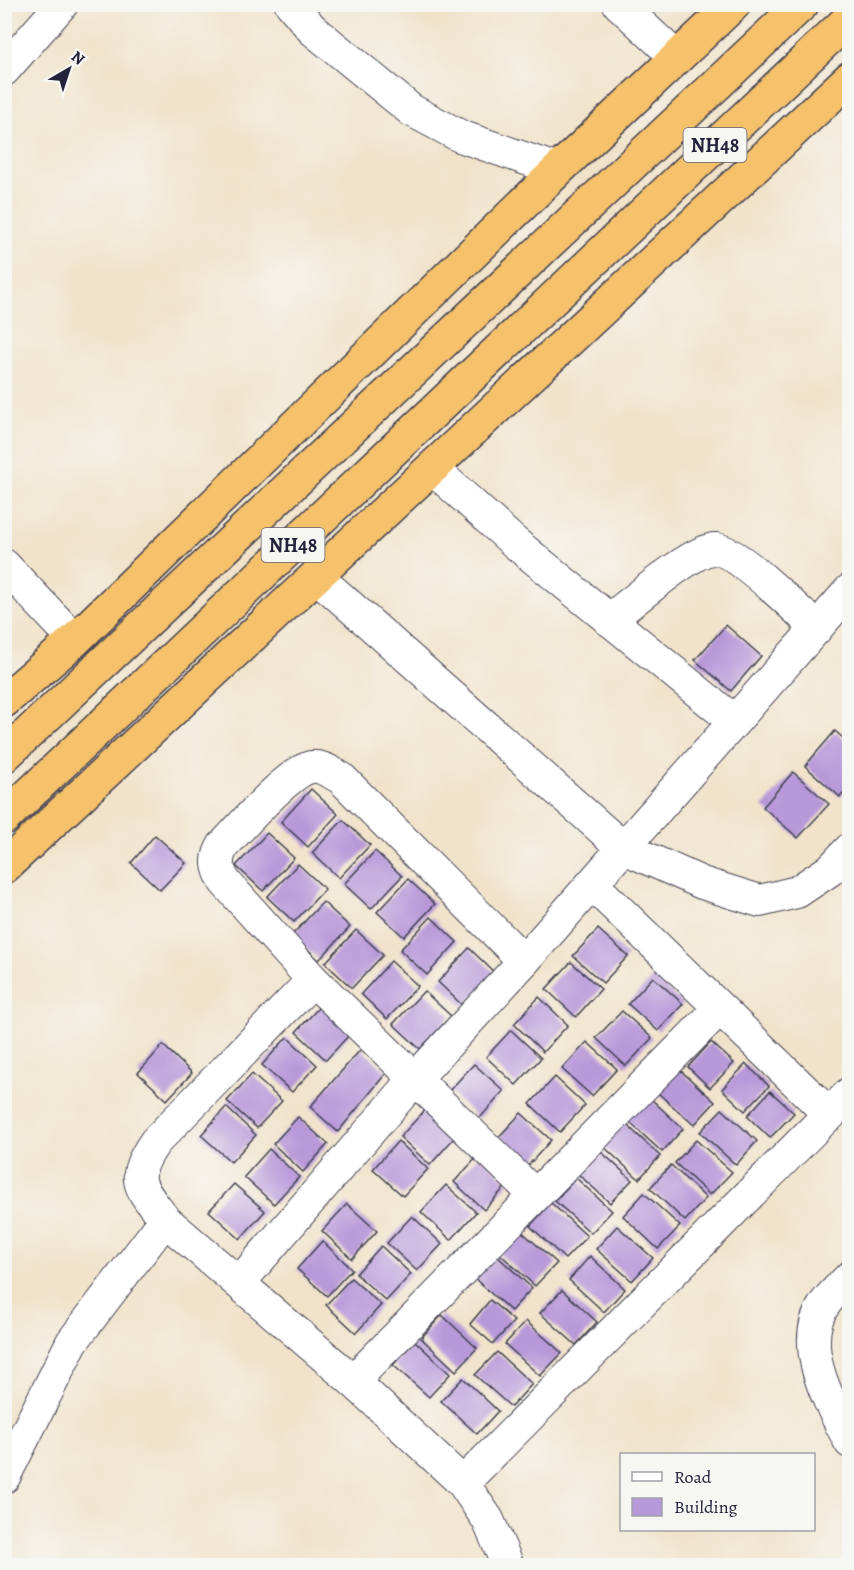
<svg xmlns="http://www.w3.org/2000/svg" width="854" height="1570" viewBox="0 0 854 1570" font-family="Alegreya,serif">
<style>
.building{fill:#b798d9}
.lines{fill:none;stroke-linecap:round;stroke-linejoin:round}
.minor-casing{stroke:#413f50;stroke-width:34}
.highway-casing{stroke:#413f50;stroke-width:36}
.minor{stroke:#fff;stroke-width:32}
.highway{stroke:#f5c16b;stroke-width:33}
.labels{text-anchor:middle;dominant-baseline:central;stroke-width:6;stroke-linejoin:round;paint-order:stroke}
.shield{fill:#f6f6f2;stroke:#626272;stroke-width:1.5}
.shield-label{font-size:20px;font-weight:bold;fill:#22223b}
</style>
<rect width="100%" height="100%" fill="#f6f6f2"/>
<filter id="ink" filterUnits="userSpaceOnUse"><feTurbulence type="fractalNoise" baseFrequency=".0167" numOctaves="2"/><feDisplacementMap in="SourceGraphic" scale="12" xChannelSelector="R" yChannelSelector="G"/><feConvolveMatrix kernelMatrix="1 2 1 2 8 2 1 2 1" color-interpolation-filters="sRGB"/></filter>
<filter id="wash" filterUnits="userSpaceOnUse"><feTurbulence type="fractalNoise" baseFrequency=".008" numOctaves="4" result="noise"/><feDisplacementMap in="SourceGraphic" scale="24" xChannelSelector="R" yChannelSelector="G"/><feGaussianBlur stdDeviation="1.35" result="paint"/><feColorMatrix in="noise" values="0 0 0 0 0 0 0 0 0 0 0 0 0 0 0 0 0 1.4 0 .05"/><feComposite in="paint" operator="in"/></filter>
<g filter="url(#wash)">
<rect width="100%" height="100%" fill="#f1e3ca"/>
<g id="blocks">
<g class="building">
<polygon points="726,625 761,656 731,691 695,660"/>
<polygon points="835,731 850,744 850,787 840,797 805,766"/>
<polygon points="793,772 829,804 798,838 763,807"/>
<polygon points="311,789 338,814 308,847 281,822"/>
<polygon points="343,820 370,845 339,878 312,853"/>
<polygon points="267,833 294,858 263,891 236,866"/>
<polygon points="155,835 186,863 160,890 131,863"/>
<polygon points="375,851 402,876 371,909 344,884"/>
<polygon points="298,864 325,889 294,922 267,897"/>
<polygon points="408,879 435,904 404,937 377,912"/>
<polygon points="323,902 350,927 319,960 292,935"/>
<polygon points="431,917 457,942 427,975 400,950"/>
<polygon points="598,929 628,956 603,983 573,956"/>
<polygon points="356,930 383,955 352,988 325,963"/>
<polygon points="469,948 495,973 464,1007 438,982"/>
<polygon points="391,961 418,986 387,1019 361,994"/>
<polygon points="571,962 601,989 576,1017 546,989"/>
<polygon points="653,977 683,1004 658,1031 628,1004"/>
<polygon points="424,991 451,1016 420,1049 393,1024"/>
<polygon points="539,997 568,1025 543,1052 514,1024"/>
<polygon points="321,1005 351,1033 326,1060 296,1032"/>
<polygon points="622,1011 652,1038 626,1066 596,1038"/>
<polygon points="511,1030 541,1058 516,1085 486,1057"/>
<polygon points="287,1037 317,1065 292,1092 262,1065"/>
<polygon points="587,1042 617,1069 592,1096 562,1069"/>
<polygon points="711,1042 734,1063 710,1088 688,1067"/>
<polygon points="163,1045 192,1073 167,1100 138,1073"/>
<polygon points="361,1049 387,1072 338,1132 310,1107"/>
<polygon points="474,1064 504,1091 479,1119 449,1091"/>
<polygon points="746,1064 769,1086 745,1111 722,1089"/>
<polygon points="679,1069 715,1102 694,1125 658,1093"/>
<polygon points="252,1074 282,1101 257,1128 227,1101"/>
<polygon points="555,1077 585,1105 560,1132 530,1104"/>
<polygon points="770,1091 794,1113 770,1138 747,1116"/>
<polygon points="648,1096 683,1129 662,1152 626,1119"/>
<polygon points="226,1107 256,1135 231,1162 201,1135"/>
<polygon points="722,1109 757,1141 736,1165 700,1132"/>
<polygon points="425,1110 455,1137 430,1165 400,1137"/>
<polygon points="521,1113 551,1140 526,1168 496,1140"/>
<polygon points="298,1117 328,1144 303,1172 273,1144"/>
<polygon points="625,1123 660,1156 639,1179 603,1146"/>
<polygon points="696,1140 732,1172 710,1195 675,1163"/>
<polygon points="398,1141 428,1169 403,1196 373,1169"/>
<polygon points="596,1147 632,1180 610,1203 575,1171"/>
<polygon points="269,1149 299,1177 274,1204 244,1177"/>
<polygon points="479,1155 509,1183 484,1210 454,1182"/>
<polygon points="671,1165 706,1198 685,1221 650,1188"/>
<polygon points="576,1178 612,1211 591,1233 555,1201"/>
<polygon points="234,1184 265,1211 240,1239 209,1211"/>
<polygon points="446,1185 476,1212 451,1240 421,1212"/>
<polygon points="644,1193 680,1226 658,1249 623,1216"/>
<polygon points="551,1203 587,1236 565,1259 530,1226"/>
<polygon points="347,1204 377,1231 352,1259 322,1231"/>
<polygon points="412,1216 442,1244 417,1271 387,1243"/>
<polygon points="617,1226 653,1258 632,1281 596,1249"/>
<polygon points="521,1231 557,1263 535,1286 500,1254"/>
<polygon points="322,1241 352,1269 327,1296 297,1269"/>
<polygon points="381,1246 411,1274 386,1301 356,1274"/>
<polygon points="497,1256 532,1288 511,1311 475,1279"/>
<polygon points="590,1256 625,1289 604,1312 569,1280"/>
<polygon points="351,1278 381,1305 356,1333 326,1305"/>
<polygon points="562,1290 597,1322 576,1345 540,1313"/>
<polygon points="490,1300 514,1321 493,1344 470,1324"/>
<polygon points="442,1315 477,1348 456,1371 421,1338"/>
<polygon points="526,1321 562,1353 540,1376 505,1344"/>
<polygon points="415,1341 450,1374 429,1397 393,1365"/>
<polygon points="497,1352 532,1384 511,1407 475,1375"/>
<polygon points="463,1378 498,1411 477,1434 441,1401"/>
</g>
</g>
</g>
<g filter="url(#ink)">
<use href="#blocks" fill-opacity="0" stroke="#413f50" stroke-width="1.5"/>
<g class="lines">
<g class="minor-casing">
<g id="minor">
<polyline points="291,4 312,29 411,110 460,136 558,170"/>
<polyline points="619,4 677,58"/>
<polyline points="4,70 62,4"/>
<polyline points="432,468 514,542 734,721"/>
<polyline points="4,565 75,640"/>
<polyline points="316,576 622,847 702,883 760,901 797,892 830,870 850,849"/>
<path d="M609,620C628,606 695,547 716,549C740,552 796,610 817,628"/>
<polyline points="592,884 830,1115"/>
<path d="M524,961L341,778C332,773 321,765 311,767C288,772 241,827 223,846C215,860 217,868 225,882L313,980L535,1195"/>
<path d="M313,980L155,1142C129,1180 139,1186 165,1220L353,1381L463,1483L488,1520L508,1566"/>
<path d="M850,1277C841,1286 831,1295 824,1305C797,1346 830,1403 850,1442"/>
<polyline points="239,1283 414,1080 524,961 850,590"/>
<polyline points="353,1381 719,1009"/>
<polyline points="4,1477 72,1342 165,1220"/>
<polyline points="463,1483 850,1093"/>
</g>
</g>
<g class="highway-casing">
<g id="highway">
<polyline points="4,701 75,640 558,170 734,4"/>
<polyline points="4,756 802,4"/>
<polyline points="4,818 850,18"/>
<polyline points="4,867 850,78"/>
</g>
</g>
<use href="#minor" class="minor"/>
<use href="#highway" class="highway"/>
</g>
</g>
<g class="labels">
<g class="shield">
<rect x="683.5" y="128" width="63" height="34" rx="4.5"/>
<rect x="261.5" y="528" width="63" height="34" rx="4.5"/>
</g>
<g class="shield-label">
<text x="715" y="145">NH48</text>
<text x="293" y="545">NH48</text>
</g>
</g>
<rect width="854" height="1570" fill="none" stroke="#f6f6f2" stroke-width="24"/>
<rect x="620" y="1453" width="195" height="78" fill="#f6f6f2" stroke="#a1a1a9" stroke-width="1.5"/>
<rect x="632" y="1472" width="30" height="9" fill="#ffffff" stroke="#a1a1a9" stroke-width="1.5"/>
<text x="674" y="1483" font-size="18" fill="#22223b">Road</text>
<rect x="632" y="1498" width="30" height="18" fill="#b798d9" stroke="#a1a1a9" stroke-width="1.5"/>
<text x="674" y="1513" font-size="18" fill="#22223b">Building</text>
<g transform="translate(69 69) rotate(39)" stroke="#f6f6f2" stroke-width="4.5" paint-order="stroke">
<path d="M0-4.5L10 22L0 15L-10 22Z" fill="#22223b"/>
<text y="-9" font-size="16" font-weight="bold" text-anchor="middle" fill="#22223b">N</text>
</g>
</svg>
